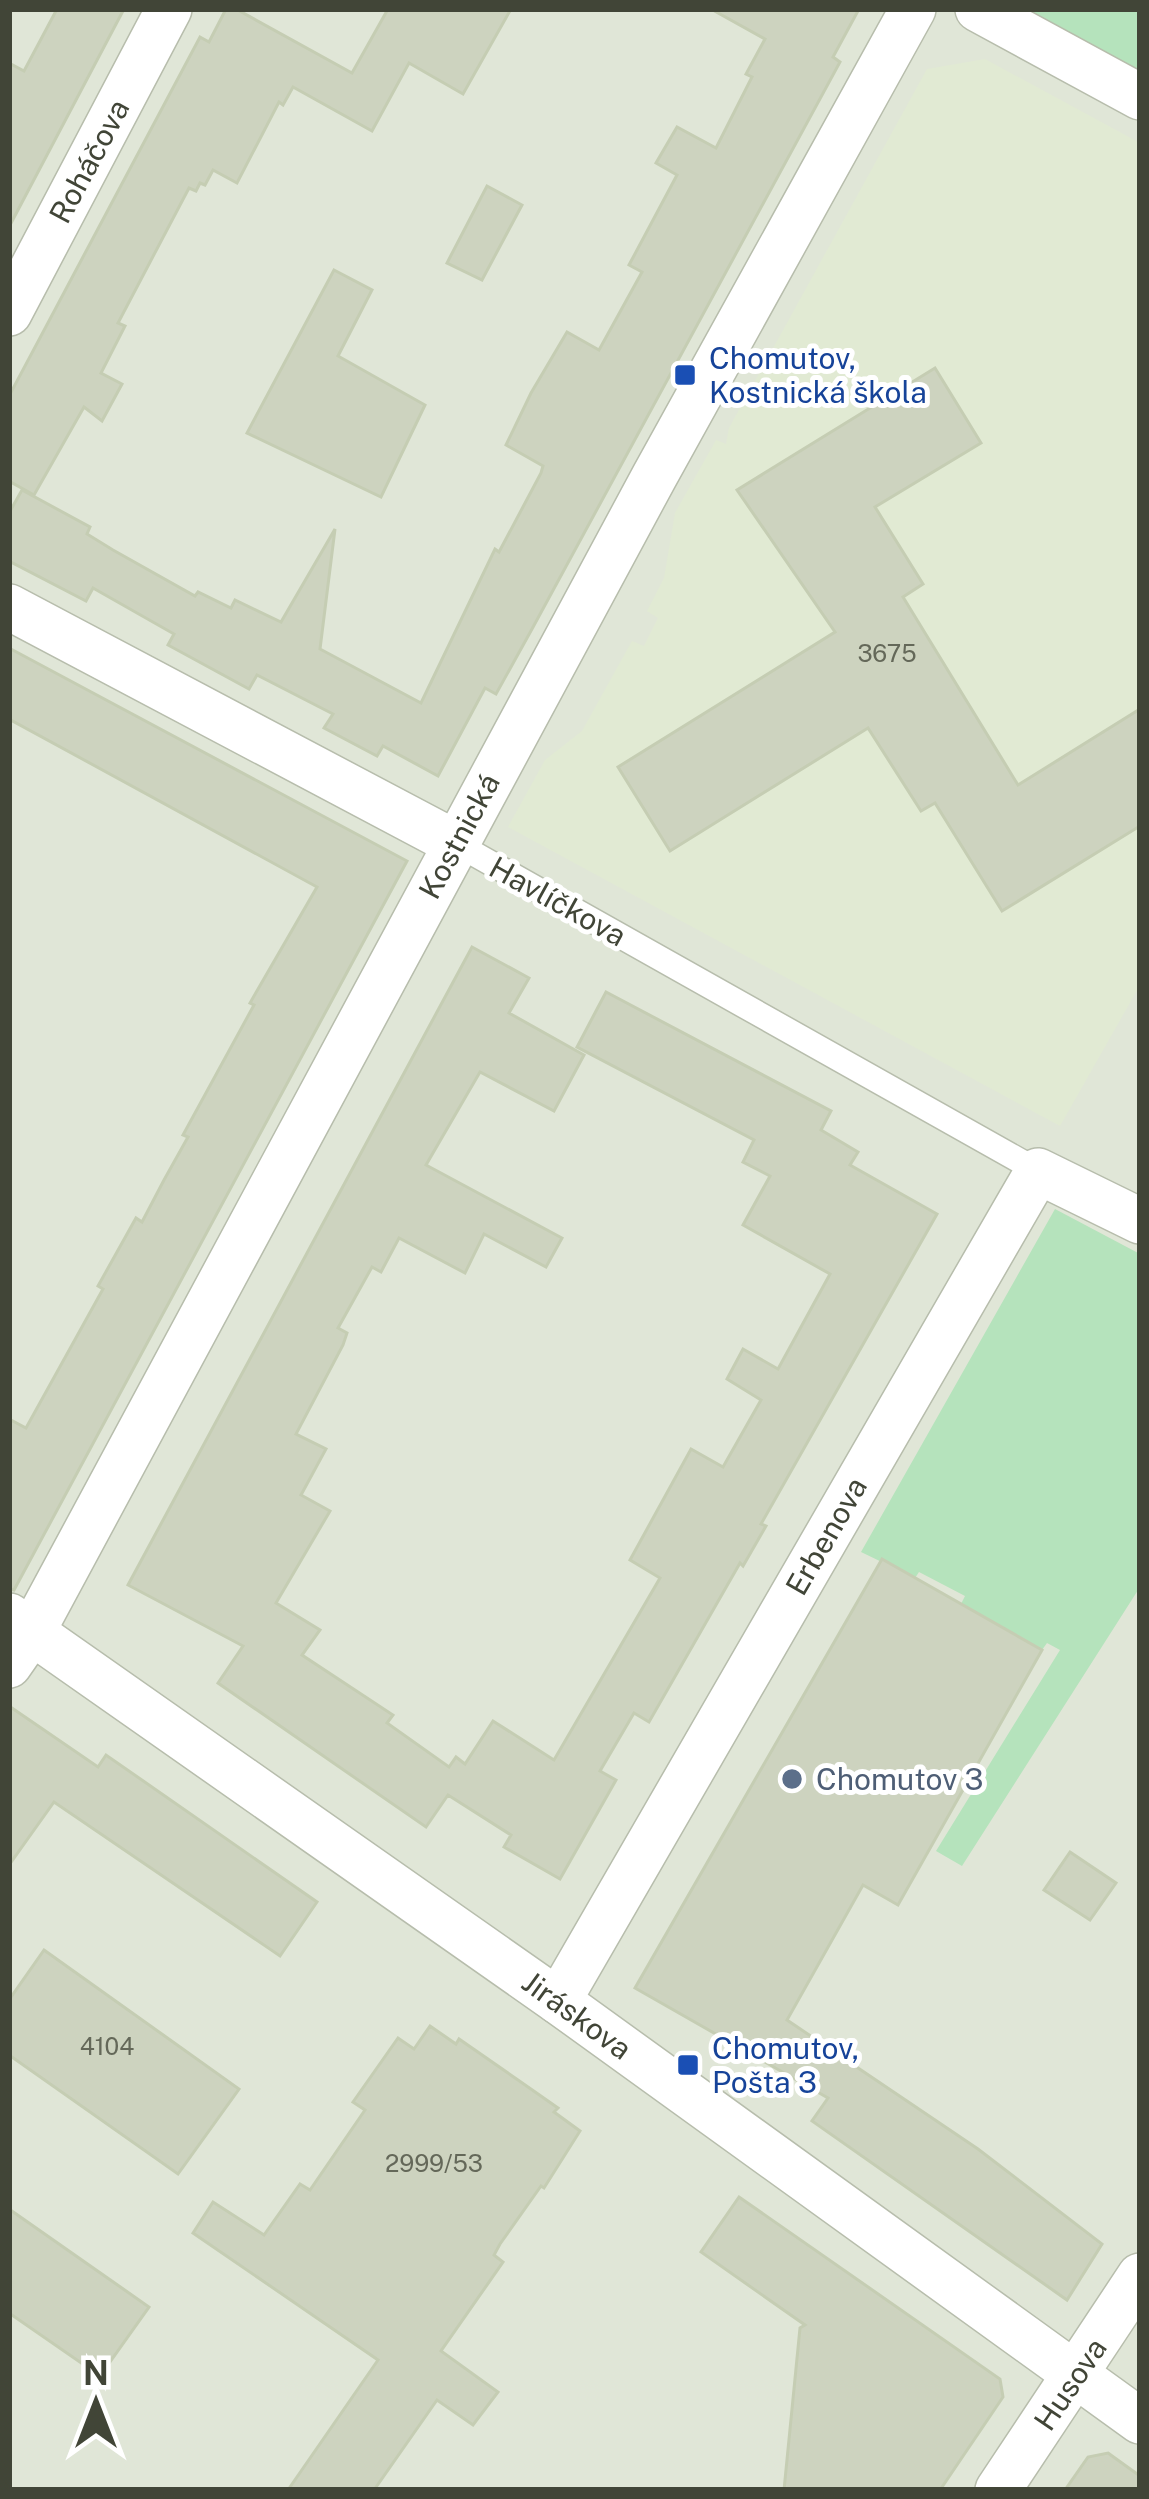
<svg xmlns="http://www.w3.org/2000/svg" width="1149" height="2499" viewBox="0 0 1149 2499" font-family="'Public Sans',sans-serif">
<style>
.residential{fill:#e0e6d7}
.education{fill:#e1ead3}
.green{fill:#b5e3bc}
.building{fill:#cdd3bf;stroke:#c5cdb3;stroke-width:3}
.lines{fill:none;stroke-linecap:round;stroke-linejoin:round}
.service-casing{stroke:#b7bdac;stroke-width:27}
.minor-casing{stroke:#b7bdac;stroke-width:48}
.service{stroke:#fff;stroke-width:24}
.minor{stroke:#fff;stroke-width:45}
.transit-dot{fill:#1a4fb4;stroke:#fff;stroke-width:4.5}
.service-dot{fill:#5c6f8a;stroke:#fff;stroke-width:4.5}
.labels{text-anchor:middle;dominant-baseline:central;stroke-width:10;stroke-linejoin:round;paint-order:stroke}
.number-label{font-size:24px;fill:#646859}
.street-label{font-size:30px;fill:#414537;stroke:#fff}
.transit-label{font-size:30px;fill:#164399;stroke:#fff;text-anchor:start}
.service-label{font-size:30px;fill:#4e5e75;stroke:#fff;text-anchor:start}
</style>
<rect width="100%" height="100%" fill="#eef2e8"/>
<rect class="residential" x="9" y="9" width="1131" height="2481"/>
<polygon class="education" points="985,59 1140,143 1140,985 1060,1126 508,827 545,760 582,731 632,641 644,646 658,618 647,611 664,578 675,513 716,440 726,444 729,428 927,69"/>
<g class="green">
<polygon points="1032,9 1140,9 1140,72 1034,15"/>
<polygon points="1055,1209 1140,1254 1140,1587 962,1866 936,1851 1060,1650 1047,1643 1042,1650 961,1604 965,1596 919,1572 915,1578 861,1552"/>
</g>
<g class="building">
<polygon points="57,9 124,9 9,227 9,63 24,71"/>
<polygon points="226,9 236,9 352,73 388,9 511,9 463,94 409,63 372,131 293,87 283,105 279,102 237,183 213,170 205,185 200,183 196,191 189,188 118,323 125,326 101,373 122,384 102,421 84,407 34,495 9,481 9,396 200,37 209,42"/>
<polygon points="711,9 859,9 833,57 840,62 532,629 496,694 485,688 438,776 383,746 377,756 324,728 333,714 257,675 249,689 168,645 174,634 93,588 86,601 9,561 9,513 22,490 90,527 87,534 113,550 195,596 198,592 231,608 235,600 281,622 335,529 320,649 421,703 495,549 499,552 541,473 543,466 506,445 531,393 567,332 599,350 642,272 629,265 677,175 656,163 677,127 716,148 752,77 746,74 765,39"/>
<polygon points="487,186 522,205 482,280 447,263"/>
<polygon points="334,270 372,290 338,356 425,405 381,497 247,433"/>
<polygon points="935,368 981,443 875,507 923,584 903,597 1018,785 1140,709 1140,826 1002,911 935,803 921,811 868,728 670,851 618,767 835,632 737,490"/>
<polygon points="9,648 407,861 14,1590 9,1589 9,1419 26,1428 103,1289 98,1286 136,1218 142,1222 164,1180 188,1137 183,1135 254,1005 250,1003 317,887 9,719"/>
<polygon points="472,947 529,978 509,1013 584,1055 554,1111 480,1072 426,1165 562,1238 546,1267 484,1234 465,1273 399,1238 381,1272 372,1267 338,1328 347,1333 343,1345 296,1434 326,1449 301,1495 330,1511 276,1603 320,1630 302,1655 393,1715 387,1723 449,1767 456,1757 465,1764 493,1721 554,1760 660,1578 630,1560 691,1449 723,1467 761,1400 727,1379 743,1349 778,1369 830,1274 743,1225 770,1176 743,1162 754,1140 577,1047 606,992 831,1111 821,1130 858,1152 850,1165 937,1214 761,1524 766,1526 743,1566 740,1563 649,1722 634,1713 600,1771 616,1780 560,1879 504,1847 511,1835 448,1795 426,1827 218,1683 243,1646 128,1585"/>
<polygon points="882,1559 1042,1650 898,1905 863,1885 787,2020 978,2149 1102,2244 1067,2300 812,2121 828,2098 635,1988"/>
<polygon points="9,1706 98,1767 106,1755 317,1902 280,1956 54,1802 9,1865"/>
<polygon points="1070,1852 1116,1883 1090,1920 1044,1890"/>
<polygon points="44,1950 239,2089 178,2174 9,2055 9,2000"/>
<polygon points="430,2026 456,2044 459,2039 518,2080 558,2108 554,2112 580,2131 544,2188 541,2186 500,2244 494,2255 503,2262 441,2351 498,2392 473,2425 437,2400 374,2490 288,2490 378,2360 193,2233 213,2202 264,2235 300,2184 310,2190 365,2110 353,2102 398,2038 414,2049"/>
<polygon points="739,2197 1000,2379 1003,2397 940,2490 784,2490 800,2328 805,2325 701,2252"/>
<polygon points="9,2209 149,2307 100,2376 9,2313"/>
<polygon points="1108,2453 1140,2476 1140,2490 1065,2490 1088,2457"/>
</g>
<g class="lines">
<g class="service-casing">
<polyline id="service" points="455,843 1038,1171"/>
</g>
<g class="minor-casing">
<g id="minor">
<polyline points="978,9 1140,97"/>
<polyline points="9,313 169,9"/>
<polyline points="9,607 455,843"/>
<polyline points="9,1616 558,2001 1140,2421"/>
<polyline points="9,1665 32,1632 654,477 913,9"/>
<polyline points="558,2001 1038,1171 1140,1221"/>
<polyline points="998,2490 1140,2276"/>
</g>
</g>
<use href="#service" class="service"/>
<use href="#minor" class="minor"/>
</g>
<g class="transit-dot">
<rect x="673" y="363" width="24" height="24" rx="6"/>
<rect x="676" y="2053" width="24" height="24" rx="6"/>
</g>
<circle class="service-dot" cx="792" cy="1779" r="12"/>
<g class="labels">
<g class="number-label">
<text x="887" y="653">3675</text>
<text x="107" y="2046">4104</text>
<text x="434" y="2163">2999/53</text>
</g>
<g class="street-label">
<text transform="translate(89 161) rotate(-62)">Roháčova</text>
<text transform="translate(459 836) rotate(-62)">Kostnická</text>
<text transform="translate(558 901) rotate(29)">Havlíčkova</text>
<text transform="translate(826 1536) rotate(-60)">Erbenova</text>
<text transform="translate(577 2015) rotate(36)">Jiráskova</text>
<text transform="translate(1070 2384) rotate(-56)">Husova</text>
</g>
<g class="transit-label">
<text x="709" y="358">Chomutov,<tspan x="709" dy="34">Kostnická škola</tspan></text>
<text x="712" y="2048">Chomutov,<tspan x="712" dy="34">Pošta 3</tspan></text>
</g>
<g class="service-label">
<text x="816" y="1779">Chomutov 3</text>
</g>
</g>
<rect width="1149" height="2499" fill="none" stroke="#414537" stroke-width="24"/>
<g transform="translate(96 2403)" stroke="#ffffff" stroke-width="9" paint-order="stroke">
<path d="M0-9L21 45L0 30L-21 45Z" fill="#414537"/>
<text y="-18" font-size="33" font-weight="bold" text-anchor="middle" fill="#414537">N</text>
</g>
</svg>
